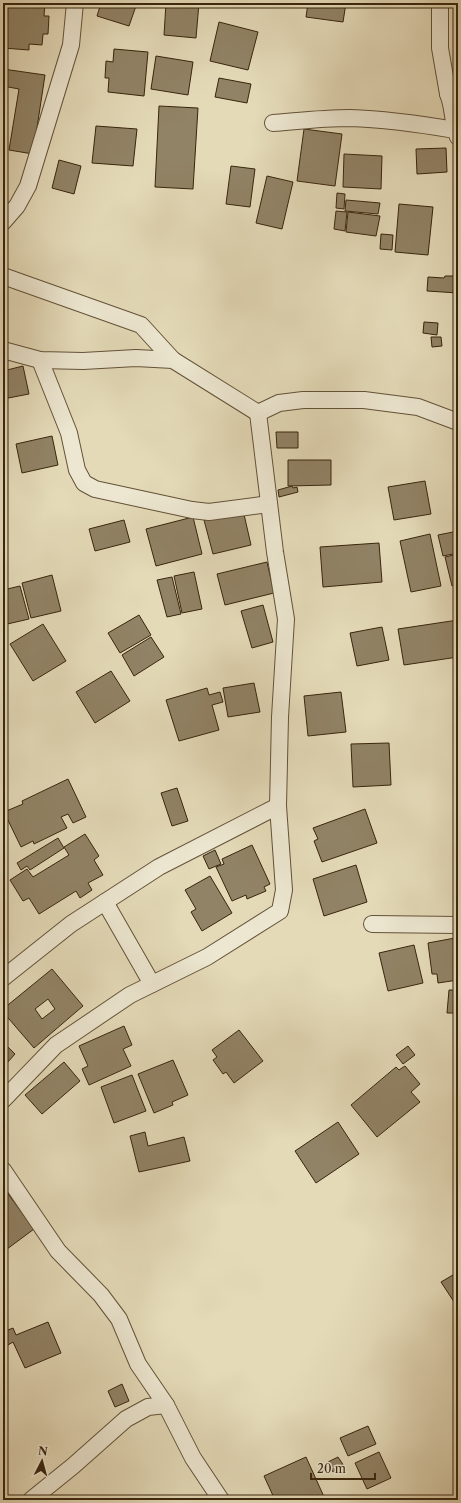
<svg xmlns="http://www.w3.org/2000/svg" width="461" height="1503" viewBox="0 0 461 1503" font-family="'Libre Caslon Text',serif">
<style>
.building{fill:#918366;stroke:#38250d;fill-rule:evenodd}
.lines{fill:none;stroke-linecap:round;stroke-linejoin:round}
.minor-casing{stroke:#635238;stroke-width:18}
.minor{stroke:#ede7d1;stroke-width:16}
</style>
<rect width="100%" height="100%" fill="#e4dab8"/>
<filter id="stains"><feTurbulence type="fractalNoise" baseFrequency=".005" numOctaves="4"/><feColorMatrix values="0 0 0 0 .2 0 0 0 0 .09 0 0 0 0 .02 0 0 0 .5 -.17"/></filter>
<radialGradient id="worn" r=".72"><stop offset=".6" stop-color="#630" stop-opacity="0"/><stop offset="1" stop-color="#630" stop-opacity=".3"/></radialGradient>
<g class="building">
<polygon points="3,3 45,3 44,16 49,16 48,34 43,34 42,45 29,44 29,50 3,48"/>
<polygon points="101,3 137,3 129,26 97,16"/>
<polygon points="166,3 199,3 196,38 164,35"/>
<polygon points="204,3 235,3 235,4 204,6"/>
<polygon points="308,3 346,3 343,22 306,17"/>
<polygon points="219,22 258,32 248,70 210,61"/>
<polygon points="114,49 148,52 144,96 108,92 109,78 105,78 106,61 113,62"/>
<polygon points="156,56 193,62 188,95 151,89"/>
<polygon points="3,69 45,75 33,154 9,150 19,89 3,86"/>
<polygon points="219,78 251,84 247,103 215,97"/>
<polygon points="159,106 198,108 193,189 155,187"/>
<polygon points="96,126 137,129 133,166 92,163"/>
<polygon points="304,129 342,134 335,186 297,181"/>
<polygon points="446,148 447,172 417,174 416,149"/>
<polygon points="344,154 382,156 381,189 343,187"/>
<polygon points="59,160 81,166 74,194 52,188"/>
<polygon points="231,166 255,169 250,207 226,204"/>
<polygon points="267,176 293,182 282,229 256,223"/>
<polygon points="337,193 345,194 344,209 336,208"/>
<polygon points="346,200 380,203 378,214 345,211"/>
<polygon points="399,204 433,207 428,255 395,252"/>
<polygon points="336,211 347,212 345,231 334,229"/>
<polygon points="348,212 380,216 376,236 346,232"/>
<polygon points="381,234 393,235 392,250 380,249"/>
<polygon points="445,276 458,276 458,293 427,291 428,277 444,278"/>
<polygon points="424,322 438,323 437,335 423,333"/>
<polygon points="431,337 441,337 442,346 432,347"/>
<polygon points="23,366 29,394 3,399 3,371"/>
<polygon points="276,432 298,432 298,448 277,448"/>
<polygon points="52,436 58,465 22,473 16,444"/>
<polygon points="288,460 331,460 331,485 288,486"/>
<polygon points="425,481 431,514 394,520 388,487"/>
<polygon points="292,486 293,488 297,487 298,492 279,497 278,490"/>
<polygon points="243,510 251,545 213,554 204,520"/>
<polygon points="193,517 202,554 156,566 146,529"/>
<polygon points="124,520 130,542 95,551 89,529"/>
<polygon points="458,531 458,553 443,556 438,535"/>
<polygon points="430,534 441,586 411,592 400,541"/>
<polygon points="379,543 382,582 323,587 320,547"/>
<polygon points="458,554 458,584 452,586 445,557"/>
<polygon points="267,562 274,593 225,605 217,574"/>
<polygon points="194,572 202,609 182,613 174,576"/>
<polygon points="52,575 61,611 31,618 22,583"/>
<polygon points="172,577 181,614 167,617 157,580"/>
<polygon points="20,586 29,619 3,625 3,590"/>
<polygon points="263,605 273,642 252,648 241,611"/>
<polygon points="139,615 151,635 120,653 108,633"/>
<polygon points="458,620 458,657 404,665 398,629"/>
<polygon points="43,624 66,661 33,681 10,644"/>
<polygon points="382,627 389,660 357,666 350,633"/>
<polygon points="151,637 164,657 134,676 122,655"/>
<polygon points="111,671 130,701 95,723 76,692"/>
<polygon points="254,683 260,712 228,717 223,688"/>
<polygon points="207,688 209,695 220,692 223,702 212,705 219,730 179,741 166,700"/>
<polygon points="341,692 346,732 308,736 304,696"/>
<polygon points="389,743 391,785 353,787 351,744"/>
<polygon points="68,779 86,817 73,823 68,814 61,817 67,828 34,844 33,841 21,847 4,812 23,804 22,801"/>
<polygon points="177,788 188,821 172,826 161,793"/>
<polygon points="365,809 377,843 322,862 314,841 318,839 313,828"/>
<polygon points="85,834 99,856 94,860 103,875 88,883 92,890 80,898 76,891 39,914 29,898 23,901 10,880 27,869 33,877 69,855 64,847"/>
<polygon points="58,838 64,848 30,870 27,866 21,870 17,863"/>
<polygon points="252,845 270,884 264,887 266,891 247,899 246,895 232,901 216,867 224,864 222,859"/>
<polygon points="215,850 221,864 209,869 203,856"/>
<polygon points="356,865 367,902 324,916 313,879"/>
<polygon points="210,876 232,913 202,931 191,912 196,909 185,890"/>
<polygon points="455,938 458,955 458,980 438,983 437,974 432,974 428,943"/>
<polygon points="414,945 423,983 388,991 379,953"/>
<path d="M52,969L83,1006L34,1048L3,1012V1009ZM48,999L55,1009L42,1019L35,1009Z"/>
<polygon points="449,990 458,990 458,1013 447,1013"/>
<polygon points="124,1026 132,1045 123,1049 131,1066 89,1085 82,1069 88,1066 79,1046"/>
<polygon points="239,1030 263,1061 234,1083 226,1072 223,1074 213,1060 217,1057 212,1050"/>
<polygon points="5,1044 15,1054 7,1063 3,1059 3,1045"/>
<polygon points="408,1046 415,1055 403,1064 396,1055"/>
<polygon points="173,1060 188,1095 172,1102 173,1105 154,1113 138,1074"/>
<polygon points="64,1062 80,1081 42,1114 25,1095"/>
<polygon points="405,1066 420,1084 411,1092 420,1102 377,1137 351,1105 396,1067 399,1070"/>
<polygon points="132,1075 146,1111 114,1123 101,1087"/>
<polygon points="338,1122 359,1154 316,1183 295,1151"/>
<polygon points="145,1132 148,1146 184,1137 190,1161 139,1172 130,1136"/>
<polygon points="3,1187 34,1229 3,1252"/>
<polygon points="458,1272 458,1308 441,1282"/>
<polygon points="48,1322 61,1353 25,1368 13,1342 8,1345 3,1332 13,1328 16,1335"/>
<polygon points="122,1384 129,1401 115,1407 108,1391"/>
<polygon points="368,1426 376,1444 348,1456 340,1438"/>
<polygon points="379,1452 391,1478 367,1489 355,1463"/>
<polygon points="306,1457 325,1499 323,1500 275,1500 264,1476"/>
<polygon points="338,1457 344,1466 333,1472 328,1462"/>
</g>
<g class="lines">
<g class="minor-casing">
<g id="minor">
<polyline points="440,3 440,48 448,94 458,93"/>
<path d="M448,94C454,108 452,123 458,137"/>
<path d="M273,123C298,121 324,118 350,118C385,119 420,124 455,130"/>
<polyline points="3,222 17,206 28,186 71,45 75,3"/>
<polyline points="3,276 141,325 173,360"/>
<polyline points="3,350 40,360 83,361 136,358 173,360 258,413"/>
<polyline points="40,360 69,433 77,470 84,483 95,489 192,510 209,512 269,504"/>
<polyline points="258,413 279,403 303,400 364,400 418,407 458,422"/>
<polyline points="105,902 152,984"/>
<polyline points="372,924 458,925"/>
<polyline points="3,978 71,924 159,867 278,806 280,717 286,619 275,552 258,413"/>
<polyline points="3,1100 56,1045 130,995 207,957 280,911 284,890 278,806"/>
<polyline points="3,1170 58,1251 101,1295 119,1319 138,1364 166,1405 193,1458 221,1500"/>
<polyline points="31,1500 73,1466 126,1419 148,1407 166,1405"/>
</g>
</g>
<use href="#minor" class="minor"/>
</g>
<rect width="461" height="1503" fill="none" stroke="#e4dab8" stroke-width="16"/>
<rect x="4" y="4" width="453" height="1495" fill="none" stroke="#38250d" stroke-width="2"/>
<rect x="8" y="8" width="445" height="1487" fill="none" stroke="#38250d"/>
<g transform="translate(42 1461) rotate(6)" stroke="#ede7d1" stroke-width="3" paint-order="stroke">
<path d="M0-3L7 15L0 10L-7 15Z" fill="#38250d"/>
<text y="-6" font-size="11" font-weight="bold" text-anchor="middle" fill="#38250d">N</text>
</g>
<path d="M311 1473v6h64v-6" fill="none" stroke="#38250d" stroke-width="2"/>
<text x="317" y="1473" font-size="12" fill="#38250d" stroke="#ede7d1" stroke-width="3" paint-order="stroke">20 m</text>
<rect width="100%" height="100%" filter="url(#stains)"/>
<rect width="100%" height="100%" fill="url(#worn)"/>
</svg>
